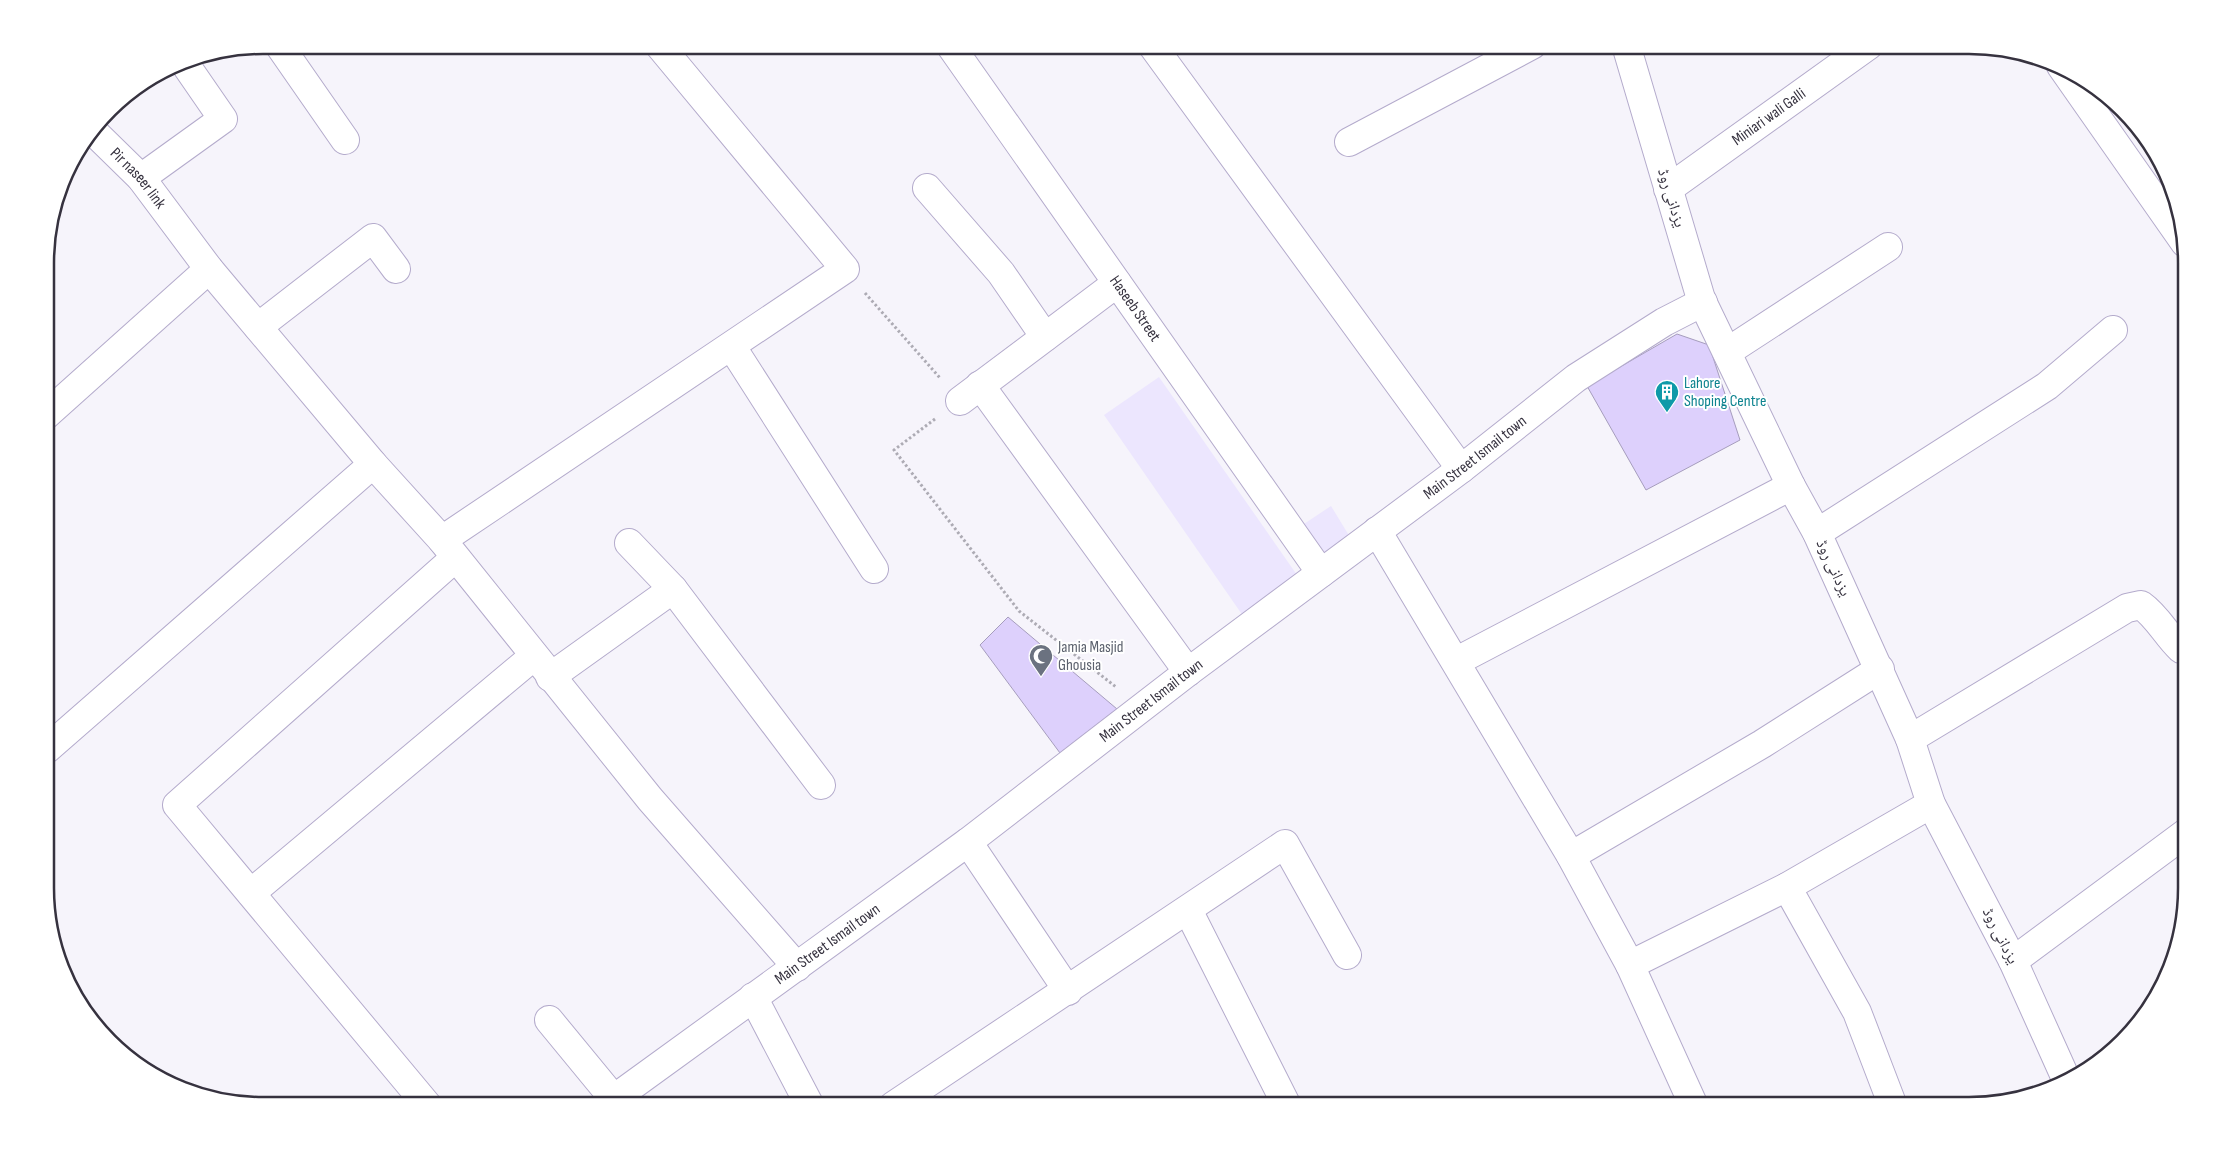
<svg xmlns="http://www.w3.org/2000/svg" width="2232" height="1151" viewBox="0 0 2232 1151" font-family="'Sofia Sans Condensed','Noto Naskh Arabic',sans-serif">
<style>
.built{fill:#ece6fe}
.building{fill:#ddd0fc;stroke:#a69dbd}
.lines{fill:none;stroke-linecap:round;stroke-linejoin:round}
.minor-casing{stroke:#b4abcc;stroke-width:30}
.tertiary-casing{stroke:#b4abcc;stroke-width:30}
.path{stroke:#adabb4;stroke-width:3;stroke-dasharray:2.5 2.5;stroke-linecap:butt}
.minor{stroke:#fff;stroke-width:28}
.tertiary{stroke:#fff;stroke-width:28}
.labels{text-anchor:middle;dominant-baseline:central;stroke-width:4;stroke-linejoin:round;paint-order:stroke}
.street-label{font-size:16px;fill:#36323f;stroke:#fff}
.culture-label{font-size:16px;fill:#0d838f;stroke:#fff;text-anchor:start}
.worship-label{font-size:16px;fill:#5b616d;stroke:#fff;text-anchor:start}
.rim{fill:none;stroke:#36323f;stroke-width:2.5}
</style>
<rect width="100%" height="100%" fill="#f6f4fb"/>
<g class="built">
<polygon points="1159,377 1304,585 1250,626 1104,415"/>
<polygon points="1331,506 1356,547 1321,573 1292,532"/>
</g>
<g class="building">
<polygon points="1677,334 1709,345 1740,440 1646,490 1587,386"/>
<polygon points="1008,617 1117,709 1060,753 980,645"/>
</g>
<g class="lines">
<g class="minor-casing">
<g id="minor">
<polyline points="279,45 345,140"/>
<polyline points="659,45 845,269 442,540 650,799 797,967"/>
<path id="s1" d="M950,45L1321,573"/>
<polyline points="1152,45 1461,469"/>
<polyline points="2061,66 2185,243"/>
<path id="s2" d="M94,132L141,178L209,269L373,464L442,540"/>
<polyline points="1349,142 1532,45"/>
<polyline points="141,178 223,119 183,61"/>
<polyline points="927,188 1001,273 1045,337"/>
<path id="s3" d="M1668,189L1869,45"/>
<polyline points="258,327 373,238 396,269"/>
<polyline points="732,347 874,569"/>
<polyline points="1727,352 1888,247"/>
<polyline points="980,385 1188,672"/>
<polyline points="960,401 1117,283"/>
<polyline points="46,415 209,269"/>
<polyline points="1377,531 1571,856 1630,965 1787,887 1931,804"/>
<polyline points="1817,533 2047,386 2113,330"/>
<polyline points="629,543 673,589"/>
<polyline points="1457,661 1791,486"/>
<polyline points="550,677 673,589 821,785"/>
<path d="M1910,739L2127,608L2141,605C2158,617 2166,635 2181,649L2186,646"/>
<polyline points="47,749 373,464"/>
<polyline points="968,842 1068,991"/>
<polyline points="1571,856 1762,744 1880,669"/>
<polyline points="1787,887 1857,1012 1893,1106"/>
<polyline points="251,893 534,656"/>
<polyline points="1188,910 1287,1106"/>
<polyline points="2013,961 2187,832"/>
<polyline points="1630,965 1694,1106"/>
<polyline points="753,997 810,1106"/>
<polyline points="549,1020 614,1099"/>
<polyline points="428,1106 177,805 455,558"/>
<path id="s4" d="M604,1106L968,842L1188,672L1461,469L1576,378L1664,322L1703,302"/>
<polyline points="893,1106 1285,844 1347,955"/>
</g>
</g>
<g class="tertiary-casing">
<polyline id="tertiary" points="1626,45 1701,299 1791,486 1817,533 1910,739 1931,804 2013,961 2067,1081"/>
</g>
<g class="path">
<polyline points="865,293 940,378"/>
<polyline points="935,419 894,450 1019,611 1116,687"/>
</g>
<use href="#minor" class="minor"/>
<use href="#tertiary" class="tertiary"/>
</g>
<defs>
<g id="building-pin" transform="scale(1.25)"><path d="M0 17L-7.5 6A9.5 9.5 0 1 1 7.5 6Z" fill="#0f9aa8" stroke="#fff"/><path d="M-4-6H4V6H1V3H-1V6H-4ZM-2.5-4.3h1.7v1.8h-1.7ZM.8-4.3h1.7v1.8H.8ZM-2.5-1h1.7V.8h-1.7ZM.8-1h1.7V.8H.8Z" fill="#fff"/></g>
<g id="mosque-pin" transform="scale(1.25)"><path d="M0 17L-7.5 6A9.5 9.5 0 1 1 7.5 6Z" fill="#6b7280" stroke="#fff"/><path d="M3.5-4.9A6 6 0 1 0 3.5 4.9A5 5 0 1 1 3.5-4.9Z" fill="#fff"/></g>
</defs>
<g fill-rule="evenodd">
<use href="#building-pin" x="1667" y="392"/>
<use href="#mosque-pin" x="1041" y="656"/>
</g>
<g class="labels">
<g class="street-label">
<text stroke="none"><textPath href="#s3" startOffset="124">Miniari wali Galli</textPath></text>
<text stroke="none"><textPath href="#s2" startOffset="64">Pir naseer link</textPath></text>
<text transform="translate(1671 198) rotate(73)">یزدانی روڈ</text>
<text stroke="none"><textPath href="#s1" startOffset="322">Haseeb Street</textPath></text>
<text stroke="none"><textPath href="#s4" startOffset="1086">Main Street Ismail town</textPath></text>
<text transform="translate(1833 568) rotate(65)">یزدانی روڈ</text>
<text stroke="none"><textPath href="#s4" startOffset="681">Main Street Ismail town</textPath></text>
<text transform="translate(2000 936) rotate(63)">یزدانی روڈ</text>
<text stroke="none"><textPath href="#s4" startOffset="276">Main Street Ismail town</textPath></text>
</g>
<g class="culture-label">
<text x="1684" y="383">Lahore<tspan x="1684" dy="18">Shoping Centre</tspan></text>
</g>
<g class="worship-label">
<text x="1058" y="647">Jamia Masjid<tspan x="1058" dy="18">Ghousia</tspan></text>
</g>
</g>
<path d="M0 0H2232V1151H0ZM263 54H1969A209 209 0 0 1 2178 263V888A209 209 0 0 1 1969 1097H263A209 209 0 0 1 54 888V263A209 209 0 0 1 263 54Z" fill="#fff" fill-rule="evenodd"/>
<path class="rim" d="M263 54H1969A209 209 0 0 1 2178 263V888A209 209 0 0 1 1969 1097H263A209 209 0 0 1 54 888V263A209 209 0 0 1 263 54Z"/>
</svg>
